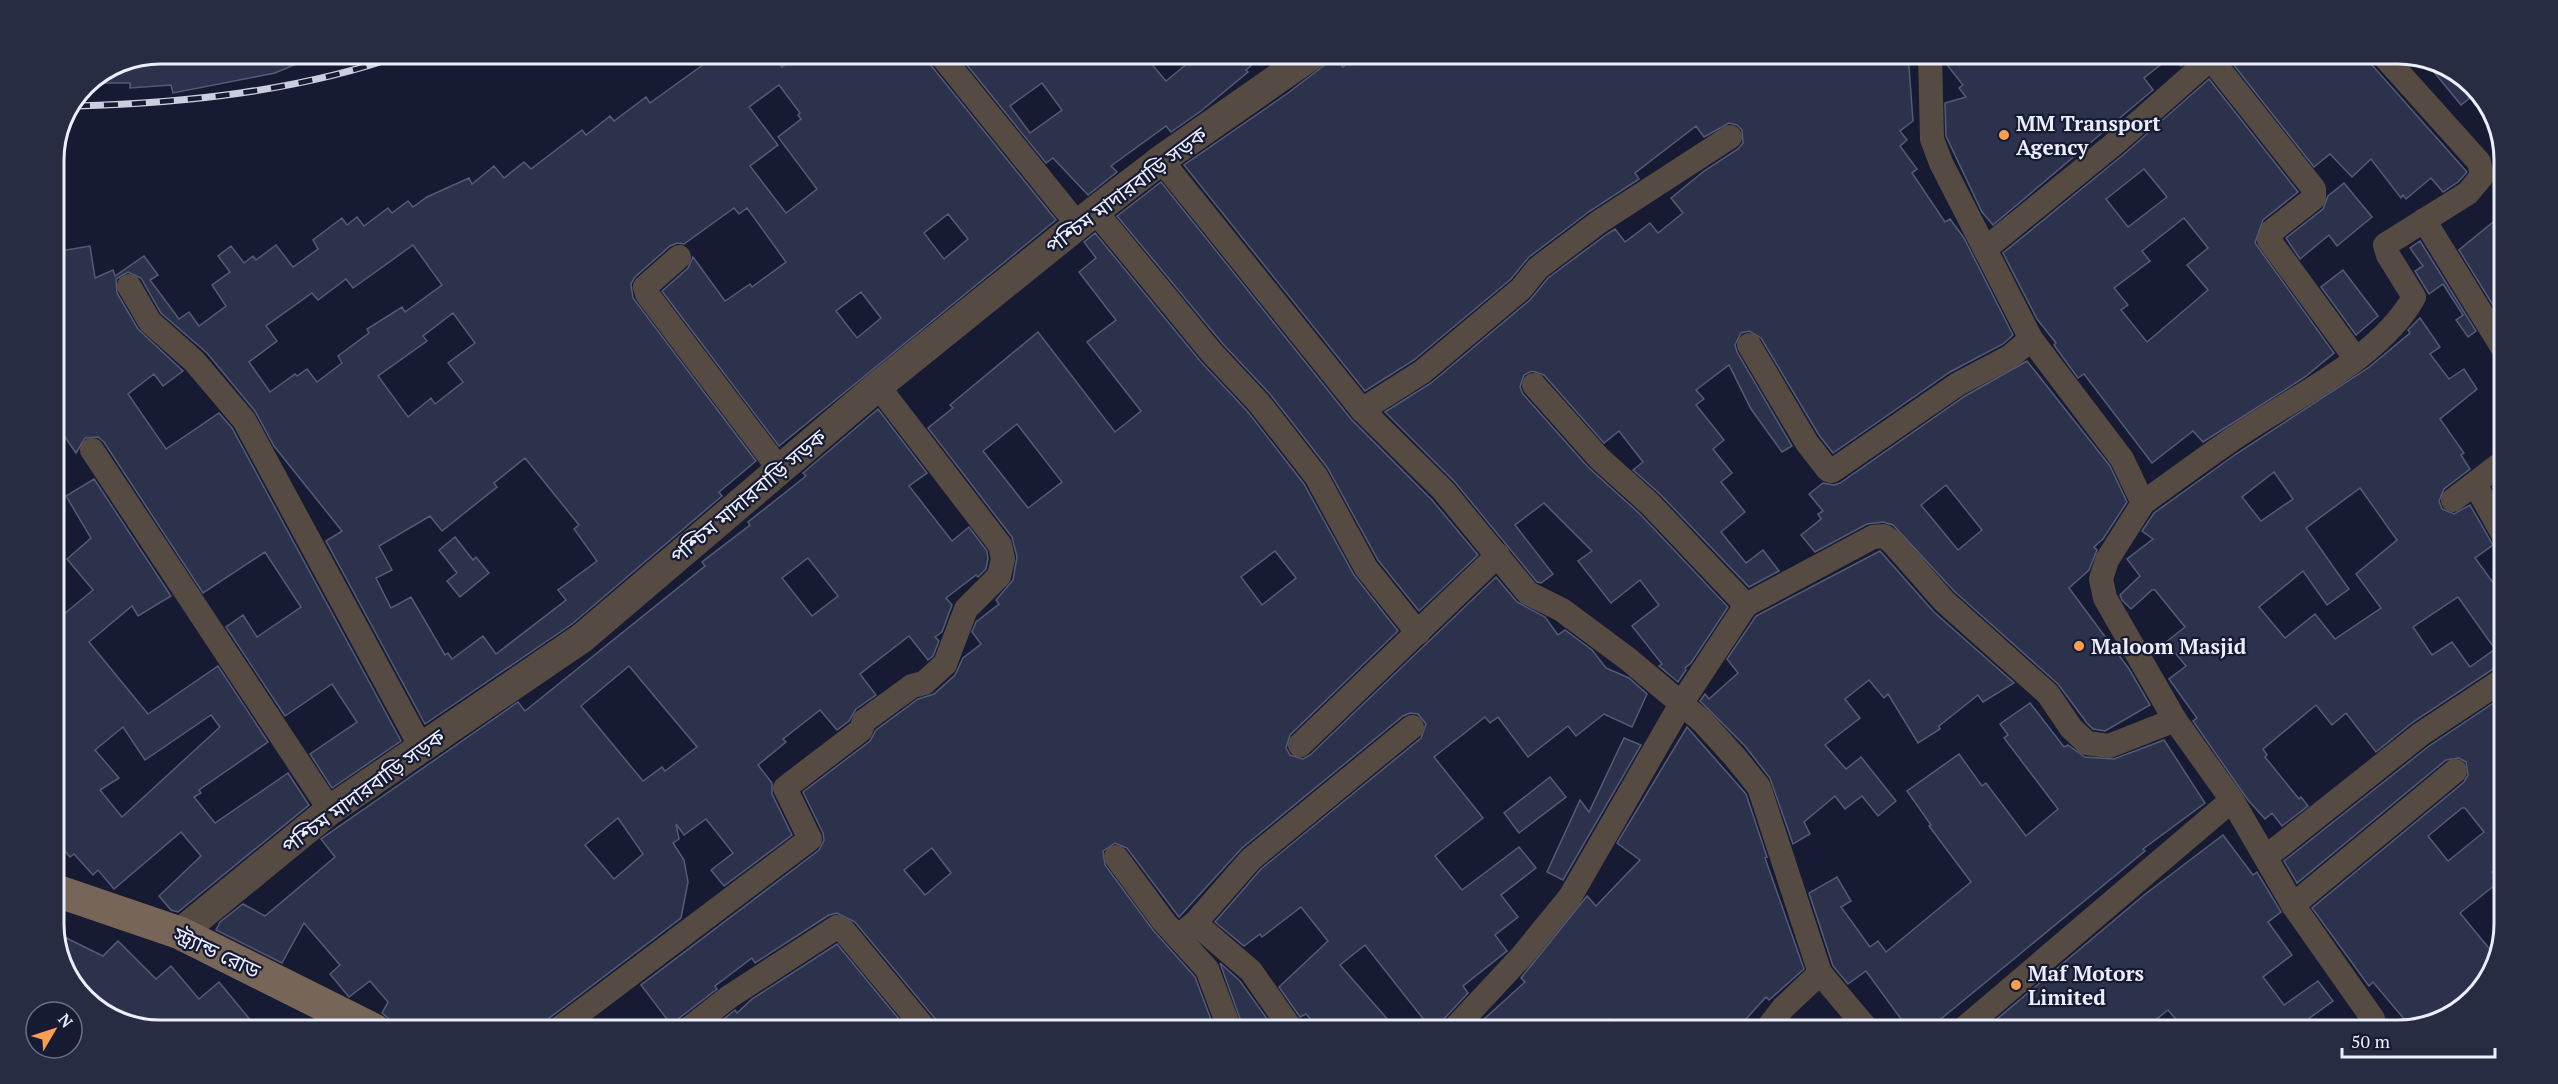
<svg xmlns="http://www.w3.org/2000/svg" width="2558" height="1084" viewBox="0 0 2558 1084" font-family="'PT Serif','Noto Sans Bengali',serif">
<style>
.building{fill:#2c324c;stroke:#555b77;stroke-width:1.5;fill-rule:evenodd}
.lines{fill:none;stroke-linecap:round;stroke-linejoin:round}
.minor{stroke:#564b42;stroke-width:24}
.tertiary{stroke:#564b42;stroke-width:30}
.secondary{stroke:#776557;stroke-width:33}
.rail-casing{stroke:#cbcede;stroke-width:7}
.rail{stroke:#161b33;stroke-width:4.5;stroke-dasharray:14;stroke-linecap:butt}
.poi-dot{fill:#fa9f4f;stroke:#161b33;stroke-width:2}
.labels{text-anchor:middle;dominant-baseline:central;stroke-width:4.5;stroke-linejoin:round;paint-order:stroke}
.poi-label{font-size:21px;font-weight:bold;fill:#ebeefc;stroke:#161b33;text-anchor:start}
.street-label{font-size:21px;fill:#ebeefc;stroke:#161b33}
.rim{fill:none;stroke:#ebeefc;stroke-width:3}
</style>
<rect width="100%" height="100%" fill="#161b33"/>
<g class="building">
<polygon points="160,54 320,54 275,73 173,93 171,85 130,88 130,83 88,83 120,62"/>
<path d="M718,54H772L782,67L799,54H926L929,63L1056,220L779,446L662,291L688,268L693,257L725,301L750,284L752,287L786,262L747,208L739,214L734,208L684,244L677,243L670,246L635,277L631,284L633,298L756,461L719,492L722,496L572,624L425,724L326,541L342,531L274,446L255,411L207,353L161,313L141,278L128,272L116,279L117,293L138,329L183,371L163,386L154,374L128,394L166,449L219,413L232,428L401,741L332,788L310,754L357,722L332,684L285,716L226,627L243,615L257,637L301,607L265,552L203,593L104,442L98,437L85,438L76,453L54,421V252L90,246L95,278L113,270L115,276L144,256L158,275L150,280L179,319L189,312L199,326L226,306L212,285L230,272L218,256L231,246L244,263L253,256L256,260L276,245L293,267L318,249L313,240L342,218L347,225L357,217L364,226L388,208L392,213L408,201L413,207L427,197L469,178L472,184L494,166L504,178L524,162L531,169L582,130L586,135L610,116L614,121L646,97L650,103ZM779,85L800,113L798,115L801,119L778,137L817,189L786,213L750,166L778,145L749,107ZM948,214L968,239L944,259L924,233ZM413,245L442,285L405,312L402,307L367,329L369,333L338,356L342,363L317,382L307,369L297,376L295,374L270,392L249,362L277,341L266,326L312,293L318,300L346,279L353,288ZM861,292L881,318L857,338L836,311ZM453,313L475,343L448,363L463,382L435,404L431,398L408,417L378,376L427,341L423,336ZM525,458L579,525L574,529L597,561L558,590L566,600L496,654L483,636L452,659L448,653L445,655L411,597L391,608L376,578L392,570L379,546L430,516L442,531L497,487L494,483Z"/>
<path d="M958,54H1143L1166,81L1199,54H1265L1246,70L1248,72L1201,111L1171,132L1166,126L1111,166L1117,172L1088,195L1053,158L1046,163ZM1042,83L1062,110L1030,133L1010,106Z"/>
<polygon points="1360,54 1535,54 1541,61 1550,54 1908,54 1913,121 1900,131 1907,140 1900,146 1917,169 1912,173 1945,222 1950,219 1964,238 2013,335 2003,344 1950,372 1833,453 1819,435 1761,338 1749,331 1741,333 1735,345 1737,352 1792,446 1782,452 1751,409 1729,365 1696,390 1704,399 1696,405 1724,440 1713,449 1732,473 1721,482 1745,512 1721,532 1746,563 1763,550 1779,571 1749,587 1660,494 1633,470 1643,462 1619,431 1604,443 1544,375 1532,371 1524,375 1520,387 1523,394 1588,467 1640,514 1728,607 1691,663 1685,668 1686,670 1678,682 1659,666 1662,664 1632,626 1659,605 1640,580 1611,603 1578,561 1592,551 1544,503 1515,525 1553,574 1541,583 1537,582 1454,481 1385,412 1431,383 1530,300 1548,278 1607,234 1615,229 1625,242 1650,223 1658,233 1683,213 1671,198 1704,171 1738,149 1743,143 1742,130 1737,125 1729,123 1704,137 1696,126 1635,173 1639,179 1590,211 1529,257 1511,279 1414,360 1365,391 1184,165 1288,93 1335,57 1343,67"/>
<polygon points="1944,54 2194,54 2181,66 2173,55 2144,78 2153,90 1993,225 1982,212 1946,136 1945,103 1966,97 1959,88 1963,85 1944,61"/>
<polygon points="2230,54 2368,54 2371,64 2467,172 2458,182 2443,192 2431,178 2406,199 2403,195 2401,198 2371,159 2352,177 2330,154 2314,167 2229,59"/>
<polygon points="2424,60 2438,62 2476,93 2461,105"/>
<path d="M2209,79L2298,192L2263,220L2255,243L2334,353L2305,377L2203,442L2193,431L2152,463L2084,374L2078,378L2054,345L2056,343L2037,319L2003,253L2123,155ZM2144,169L2167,197L2128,227L2106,199ZM2184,218L2208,248L2187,265L2208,290L2147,342L2121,310L2128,305L2114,288L2150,261L2142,251Z"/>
<polygon points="1161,182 1351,419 1432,500 1478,555 1419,611 1378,560 1327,467 1270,394 1223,344 1117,216"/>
<polygon points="2344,183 2372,217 2337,246 2329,235 2300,259 2286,238 2323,209 2328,196"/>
<polygon points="2504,213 2504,323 2459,250"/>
<path d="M1095,233L1201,362L1248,412L1304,484L1354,575L1398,631L1290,735L1286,748L1290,755L1303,759L1310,755L1496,577L1517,602L1545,617L1558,635L1565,630L1592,650L1606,668L1629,678L1647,694L1632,727L1604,714L1576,736L1568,726L1528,757L1498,717L1490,723L1485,717L1434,757L1483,818L1435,856L1462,890L1519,847L1536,868L1501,895L1518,917L1495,935L1507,951L1463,986L1468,993L1443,1020L1439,1030H1432L1365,945L1340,965L1397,1030H1320L1306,1014L1300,1017L1279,987L1328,941L1301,907L1262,937L1260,934L1244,946L1215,922L1261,869L1421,738L1426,724L1418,714L1410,713L1403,716L1242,848L1179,917L1127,848L1115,843L1103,851L1105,865L1153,930L1195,977L1215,1030H940L937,1021L855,922L837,913L829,915L755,963L752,958L715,986L717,989L678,1019L673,1027L641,985L819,850L824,840L823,833L803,792L870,741L876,730L918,699L934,694L955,675L963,658L981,644L972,632L976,622L999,604L996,600L1013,580L1017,557L1012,537L928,428L953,408L950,405L1038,332L1115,432L1141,411L1087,342L1116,320L1079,272L1096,258L1084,242ZM1017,424L1062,482L1028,508L983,451ZM1275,551L1296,578L1262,605L1241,577ZM932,848L951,873L925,895L904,870Z"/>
<polygon points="2420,241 2476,331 2468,337 2456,320 2463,315 2443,284 2429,294 2415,271 2423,266 2410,248"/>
<polygon points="2343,270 2378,316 2356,335 2321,287"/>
<path d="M2420,318L2440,347L2430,354L2449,379L2464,369L2477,389L2440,419L2464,453L2461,455L2470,469L2444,489L2439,501L2442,509L2454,514L2470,505L2493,545L2475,558L2494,584L2504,577V665L2496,667L2413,722L2376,752L2346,713L2332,725L2316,705L2263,749L2267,755L2265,757L2299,799L2301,797L2308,806L2282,826L2272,813L2265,819L2248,800L2193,721L2197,718L2169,679L2186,666L2166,642L2185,627L2155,590H2152L2131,609L2122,600L2120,595L2140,576L2127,559L2153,539L2142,531L2154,513L2236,454L2368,368L2410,333L2408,330ZM2274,472L2293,499L2261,521L2242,497ZM2360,488L2397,540L2356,574L2381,608L2335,639L2315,614L2285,638L2259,607L2303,571L2327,605L2349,589L2306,528ZM2458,597L2495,649L2470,667L2452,642L2432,655L2413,627Z"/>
<path d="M2027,361L2110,466L2127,502L2103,539L2094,547L2097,550L2089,570L2069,588L2129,669L2150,705L2105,731L2093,729L2087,723L2058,684L1954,591L1893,525L1883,522L1867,524L1815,552L1801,535L1821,519L1818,514L1823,511L1809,494L1823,483L1834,485L1840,483L1965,396ZM1946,485L1982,530L1958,550L1921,505Z"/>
<path d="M878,409L927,473L909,486L952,541L969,527L987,551L988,559L986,569L978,577L976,575L946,598L952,605L942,632L935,637L939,641L933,656L928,660L909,636L860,674L876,695L856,709L849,721L837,730L820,710L783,739L786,742L758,765L772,783V794L792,835L724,886L711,870L733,853L706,819L684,835L676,824L679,839L673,843L684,860L688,882L681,918L548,1019L543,1030H393L390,1020L382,1013L388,1002L370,981L349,997L330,974L340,965L304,923L282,963L216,930L220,922L243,904L265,916L335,857L321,839L518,702L525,711L705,566L702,562L750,525L748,522L806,476L803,473ZM808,558L838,596L812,616L782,578ZM629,666L697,747L665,771L662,767L643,781L581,706ZM618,818L643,854L614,879L585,845Z"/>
<path d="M94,479L171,596L138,616L132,606L89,642L148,714L218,666L268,742L199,790L201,793L194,797L215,823L288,773L309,805L178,912L171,910L159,896L201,856L181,832L114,889L98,870L93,875L74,854L70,857L54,839V602L64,614L93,590L67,559L91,538L66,496ZM211,715L220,727L122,817L100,790L119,778L95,750L123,727L145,760Z"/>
<polygon points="2504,479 2504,507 2493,487"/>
<polygon points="455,537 473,560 476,557 489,573 460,597 447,581 457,573 439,550"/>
<polygon points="1880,551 1934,612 2014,683 1983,702 1978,695 1939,726 1940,729 1918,743 1888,694 1884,698 1869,680 1845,699 1860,718 1825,745 1846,769 1861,757 1896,801 1878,816 1862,796 1845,809 1835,796 1804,822 1810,834 1793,844 1770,778 1745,746 1700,701 1705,694 1709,699 1738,673 1727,659 1756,616"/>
<path d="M2504,696V862L2492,872L2500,881L2460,913L2497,958L2496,964L2475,983L2478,987L2457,1012L2410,1026L2373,982L2369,986L2312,908L2464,782L2468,775L2466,762L2459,758L2446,760L2297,883L2284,861L2429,746ZM2462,808H2465L2484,832L2448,861L2428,836Z"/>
<polygon points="2030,703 2064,747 2068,745 2085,757 2114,759 2164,740 2205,803 2143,849 2145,851 1936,1023 1941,1030 1909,1030 1866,971 1848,984 1833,966 1809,893 1837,877 1851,901 1841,907 1870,947 1878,941 1886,952 1971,882 1929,826 1931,825 1907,791 1959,754 1982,786 1986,783 2026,836 2058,809 2004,738 2008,735 2000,724"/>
<polygon points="1687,727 1746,794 1767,857 1765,858 1804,969 1769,1000 1766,997 1736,1030 1619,1030 1610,1019 1601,1030 1472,1030 1525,982 1521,978 1587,896 1596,906 1640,860 1617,843"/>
<polygon points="1624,738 1641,745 1563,880 1547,872 1580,800 1589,812"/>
<polygon points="1550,777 1566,797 1519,833 1504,813"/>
<polygon points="2223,835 2253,875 2257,872 2281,912 2268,922 2292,955 2263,977 2284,1005 2318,981 2333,1001 2293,1030 2185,1030 2168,1010 2143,1030 1984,1030 2144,895"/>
<polygon points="54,932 103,956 118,941 156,979 171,966 199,999 219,982 252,1022 242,1030 165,1030 157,1020 148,1028 120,1022 76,988"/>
<polygon points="837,944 908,1030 710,1030 735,1010 737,1013 752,999"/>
<polygon points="1220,963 1240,981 1275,1030 1244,1030"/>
</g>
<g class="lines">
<g class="minor">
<polyline points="940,54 1078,225"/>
<polyline points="1930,54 1932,139 1941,163 2031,339 2122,459 2143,503 2107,560 2101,579 2105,598 2175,720 2232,800 2293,905 2373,1019 2375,1030"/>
<polyline points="2211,59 2314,189 2314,198 2272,231 2269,240 2356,359"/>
<polyline points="1161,160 1362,410 1443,490 1528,593 1562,610 1628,659 1702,721 1734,756 1759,787 1820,973 1868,1030"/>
<polyline points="1095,211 1212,353 1259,403 1316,476 1366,568 1418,633"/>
<polyline points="2424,220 2504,350"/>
<polyline points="1985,249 2114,144 2216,54"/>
<polyline points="679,257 645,287 647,294 780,470"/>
<polyline points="129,286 150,322 194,361 244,420 422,749"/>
<polyline points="1749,345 1807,443 1828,470 1832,471 1958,384 2011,356 2031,339"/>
<polyline points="1534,385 1599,458 1650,504 1746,605"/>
<polyline points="1362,410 1422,372 1521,289 1538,268 1599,222 1730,137"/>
<polyline points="92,450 330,810"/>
<polyline points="2475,484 2504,536"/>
<polyline points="2453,500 2504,461"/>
<path d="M2143,503C2175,480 2207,456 2240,434C2296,396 2381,357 2414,297L2388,255L2385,245L2468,193L2482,176L2479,162L2382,54"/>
<polyline points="1300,745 1498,555"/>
<polyline points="1116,857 1164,922 1207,969 1230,1030"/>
<polyline points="2266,857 2421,734 2504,679"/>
<polyline points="2293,905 2455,771"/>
<polyline points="1195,923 1251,859 1412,727"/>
<polyline points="1182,933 1195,923 1251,971 1292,1030"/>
<polyline points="557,1030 810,839 785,788 861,730 864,721 912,686 924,683 945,664 966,609 999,576 1003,559 1000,545 878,386"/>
<polyline points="687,1030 729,997 837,927 844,931 926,1030"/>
<polyline points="1453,1030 1521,957 1570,897 1681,704 1746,605 1873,537 1884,536 1893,543 1944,601 2048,694 2071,728 2087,743 2109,746 2175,720"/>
<polyline points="1766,1030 1783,1008 1820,973"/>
<polyline points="1962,1030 2232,800"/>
</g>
<polyline class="tertiary" points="180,933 330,810 582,638 878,386 1095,211 1161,160 1313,54"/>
<polyline class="secondary" points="54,890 180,933 374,1030"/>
<g class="rail-casing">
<path id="rail" d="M76,106C186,103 300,91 404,54"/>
</g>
<use href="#rail" class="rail"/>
</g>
<g class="poi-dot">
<circle cx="2004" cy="135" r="6"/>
<circle cx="2079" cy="646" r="6"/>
<circle cx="2016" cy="985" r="6"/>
</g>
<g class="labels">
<g class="poi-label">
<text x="2016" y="123">MM Transport<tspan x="2016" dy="24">Agency</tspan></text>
<text x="2091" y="646">Maloom Masjid</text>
<text x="2028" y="973">Maf Motors<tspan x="2028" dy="24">Limited</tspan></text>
</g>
<g class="street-label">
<text transform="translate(1126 190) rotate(-37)">পশ্চিম মাদারবাড়ি সড়ক</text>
<text transform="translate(748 496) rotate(-40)">পশ্চিম মাদারবাড়ি সড়ক</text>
<text transform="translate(363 791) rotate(-36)">পশ্চিম মাদারবাড়ি সড়ক</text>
<text transform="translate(217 952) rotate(25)">স্ট্র্যান্ড রোড</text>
</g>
</g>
<path d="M0 0H2558V1084H0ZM160 64H2398A96 96 0 0 1 2494 160V924A96 96 0 0 1 2398 1020H160A96 96 0 0 1 64 924V160A96 96 0 0 1 160 64Z" fill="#272c43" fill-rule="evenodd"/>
<path class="rim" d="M160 64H2398A96 96 0 0 1 2494 160V924A96 96 0 0 1 2398 1020H160A96 96 0 0 1 64 924V160A96 96 0 0 1 160 64Z"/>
<g transform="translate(54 1030) rotate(51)"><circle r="28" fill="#161b33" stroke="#6b6f83" stroke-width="1.5"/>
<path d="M0-4.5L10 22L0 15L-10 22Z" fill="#fa9f4f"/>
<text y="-9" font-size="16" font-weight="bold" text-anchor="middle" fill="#ebeefc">N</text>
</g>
<path d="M2342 1048v9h153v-9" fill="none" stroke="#ebeefc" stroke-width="3"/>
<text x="2351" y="1048" font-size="18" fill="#ebeefc" stroke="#161b33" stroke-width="4.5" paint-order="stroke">50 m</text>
</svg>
